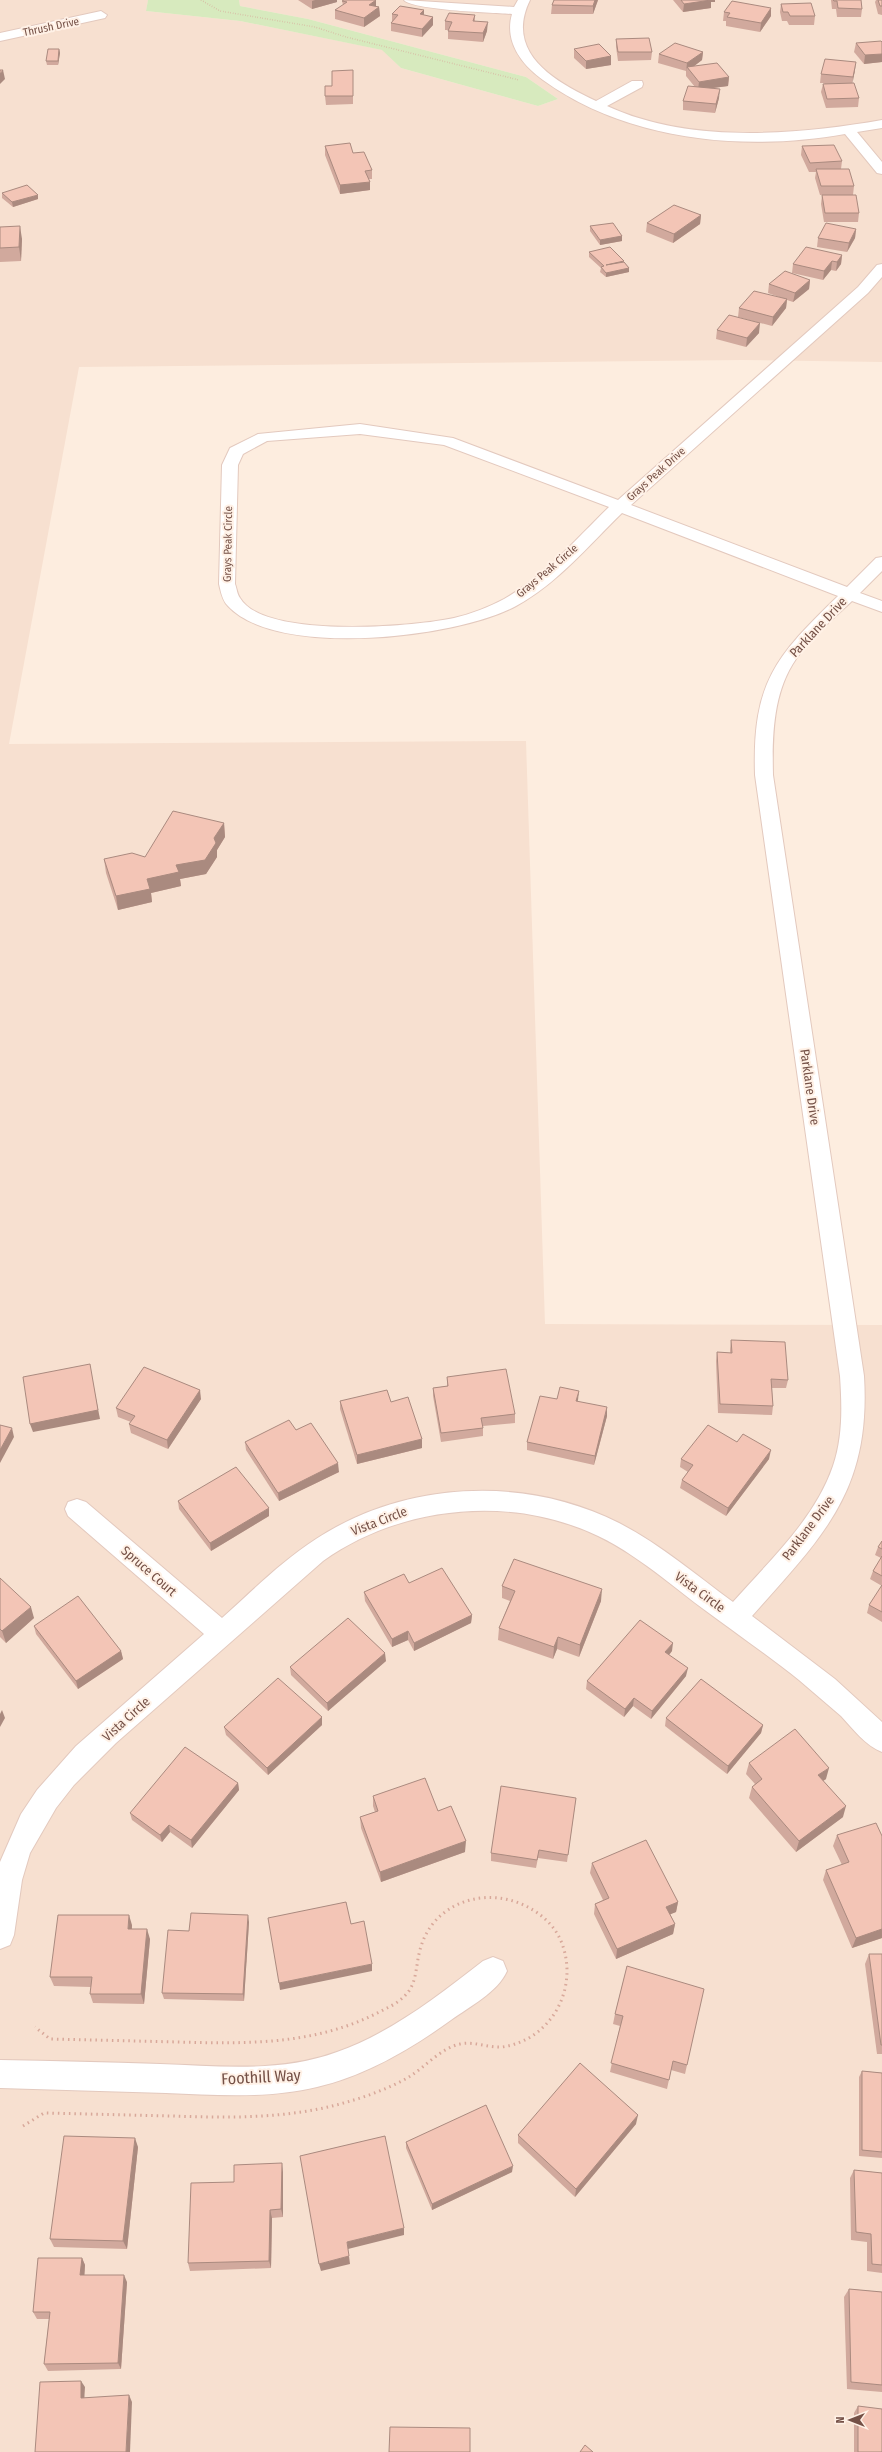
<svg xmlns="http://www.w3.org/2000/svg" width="882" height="2452" viewBox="0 0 882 2452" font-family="'Fira Sans Condensed',sans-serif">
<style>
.residential{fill:#f7e0d0}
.green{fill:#d7eabe}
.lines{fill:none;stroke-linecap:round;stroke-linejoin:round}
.street-casing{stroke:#e3c9be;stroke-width:2}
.path-far1{stroke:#d8a89a;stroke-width:1.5;stroke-dasharray:0.5 2;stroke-linecap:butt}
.path{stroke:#d8a89a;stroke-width:3;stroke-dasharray:1.5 4;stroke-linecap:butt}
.street{fill:#fff;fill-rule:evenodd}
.wall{fill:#d1a99d}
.shaded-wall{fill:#aa8a7f}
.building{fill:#f3c5b6;stroke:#aa8a7f}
.labels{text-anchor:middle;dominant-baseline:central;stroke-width:4;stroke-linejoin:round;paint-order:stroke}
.far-street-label{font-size:11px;fill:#745046;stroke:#fff1e6}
.street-label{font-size:13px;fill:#745046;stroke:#fff1e6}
.near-street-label{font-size:16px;fill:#745046;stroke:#fff1e6}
</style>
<rect width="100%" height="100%" fill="#fdeddf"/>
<polygon class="residential" points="0,0 148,0 146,11 240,21 383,50 401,68 538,106 558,99 526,77 308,19 240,6 239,0 882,0 882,362 742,360 79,367 9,744 526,741 545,1324 882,1325 882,2452 0,2452"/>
<polygon class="green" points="148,0 239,0 240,6 308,19 526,77 558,99 538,106 401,68 382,50 240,21 146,11"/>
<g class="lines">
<g class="street-casing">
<g id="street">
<path d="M404,0L514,7L518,0H530C504,53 555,82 596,101L632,81H642L643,84L642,87L607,106C689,144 796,135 882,120V128L857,132L882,162V174L877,173L845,134C744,152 627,141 543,80C522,65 504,42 512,14C496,13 411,10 404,0Z"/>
<polygon points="101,11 107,15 105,18 0,41 0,33"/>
<path d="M882,264V277L868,293L631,505L847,587L876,558L882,557V571L860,593L882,601V612L852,601C833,619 811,637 796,659C773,692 772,736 773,775L864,1376C871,1491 823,1536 752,1616L835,1679L882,1722V1752C866,1746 853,1729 841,1716C827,1704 813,1692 799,1680C768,1655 734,1632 702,1608C661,1577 621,1541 571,1525C490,1497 393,1511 323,1561L116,1743L74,1785L56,1808L30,1853L22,1880L14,1935L10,1945L0,1949V1862L21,1814L37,1790L76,1746L204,1634L68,1516L65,1509L68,1502L77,1499L86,1502L222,1618C252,1591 282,1561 316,1539C405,1481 525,1475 619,1523C660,1544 696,1575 733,1602C769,1561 815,1519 833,1466C843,1437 842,1406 840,1376L755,775C752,683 775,657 838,596L622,513C589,545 557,584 516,606C458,638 277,659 228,606C222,600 221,592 219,584L222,465L230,448L258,434L360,424L453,438L618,500L858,287L877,265ZM360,434L444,445L609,507C576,539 545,576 504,599C489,607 471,614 454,618C413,627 264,639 240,598C237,594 237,589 235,584L238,465L243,454L267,441Z"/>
<path d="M493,1957L503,1961L507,1971C498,1992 469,2007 451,2020C411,2049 365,2076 317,2087C268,2099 216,2095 166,2093C111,2091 55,2090 0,2088V2060C53,2061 107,2062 160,2064C219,2066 281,2073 337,2052C391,2033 438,1996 483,1961Z"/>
</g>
</g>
<polyline class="path-far1" points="201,0 220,11 315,27 346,37 519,80"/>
<path class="path" d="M23,2126L44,2113C87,2114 129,2115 172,2116C231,2118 290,2119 347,2102C368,2096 390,2088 409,2077C425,2067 441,2048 460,2044C474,2041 488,2048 502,2047C552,2040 580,1987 561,1941C551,1917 524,1901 499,1898C463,1894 429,1914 420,1950C416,1964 417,1979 409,1991C403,1999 394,2005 385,2009C319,2045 251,2044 178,2042C135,2041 93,2040 50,2039L35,2027"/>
<use href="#street" class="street"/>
</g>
<g class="wall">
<polygon points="298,0 337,0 337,2 312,9"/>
<polygon points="376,0 376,6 379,7 380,16 364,27 335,19 335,10 343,5 342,1"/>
<polygon points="554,0 598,0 593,14 551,14 552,5"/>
<polygon points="673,0 715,0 715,2 711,2 711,8 683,12"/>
<polygon points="831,0 861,0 862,9 861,17 837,17 836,9 832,9"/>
<polygon points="876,0 882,0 882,15 878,14 875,2"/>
<polygon points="781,4 815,16 814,25 789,25 787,21 782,21 780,12"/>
<polygon points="771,8 771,16 760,32 726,26 726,21 723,21 724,12"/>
<polygon points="424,10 424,15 433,17 433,25 422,37 391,31 391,23 392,22 392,14"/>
<polygon points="475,15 475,21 487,31 483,42 448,39 448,30 445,30 445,21"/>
<polygon points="616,39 652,52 651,60 618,61 616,47"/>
<polygon points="882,42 882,62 864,64 854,52 856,43"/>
<polygon points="59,49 60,53 58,65 47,65 46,61"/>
<polygon points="574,49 611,56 611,65 586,69 574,58"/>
<polygon points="703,52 702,60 694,66 729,77 728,86 713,88 719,98 715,113 683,110 683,101 695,87 686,76 686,71 658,63 659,54"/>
<polygon points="353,70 353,104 326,105 325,96"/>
<polygon points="855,70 852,83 859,98 858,107 826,108 821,92 823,84 825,83 820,83 821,74"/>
<polygon points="325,146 353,153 372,170 372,179 369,179 370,182 370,190 340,194 325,155"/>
<polygon points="802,146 842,161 841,169 854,186 853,195 820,195 815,178 816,172 809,172 801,155"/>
<polygon points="2,193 38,199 13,207 2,198"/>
<polygon points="822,195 859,213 858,222 824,222 821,204"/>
<polygon points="701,215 700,224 673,243 646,232 647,223"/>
<polygon points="590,226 622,236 622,241 600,245 590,231"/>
<polygon points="0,227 22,239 21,261 0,262"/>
<polygon points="856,229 855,238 847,252 817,247 818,238"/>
<polygon points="589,252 624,261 624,262 629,268 629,272 606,277 600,272 601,268 589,257"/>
<polygon points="842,255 841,264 836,271 831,270 823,280 792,273 793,264"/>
<polygon points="810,280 809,289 793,302 787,300 786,308 772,326 738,317 739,308 782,298 768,293 769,284"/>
<polygon points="717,330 759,333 746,347 716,339"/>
<polygon points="224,823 225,837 217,850 217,857 206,874 180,879 181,886 151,893 152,902 118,910 106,873 104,859 145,857"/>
<polygon points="731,1340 788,1380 786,1388 772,1388 773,1406 772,1415 718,1413 716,1361 717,1352 730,1353 730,1349"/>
<polygon points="447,1377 515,1414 515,1423 483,1426 483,1436 441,1442 433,1396 433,1388 447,1386"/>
<polygon points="579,1391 577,1401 607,1416 594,1465 527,1450 527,1442 557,1399"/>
<polygon points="201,1399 168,1449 131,1433 129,1424 131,1422 118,1417 116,1408"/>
<polygon points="340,1401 391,1402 422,1448 357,1464 340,1409"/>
<polygon points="296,1430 339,1472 279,1501 246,1450 245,1442"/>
<polygon points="737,1442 769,1459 726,1516 680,1488 682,1480 688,1472 680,1467 681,1459"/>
<polygon points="178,1501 269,1516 211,1551 179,1509"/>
<polygon points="882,1541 882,1622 867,1613 869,1605 882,1586 870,1579 873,1571 881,1558 875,1555 878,1547"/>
<polygon points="0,1578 34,1618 6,1643 0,1637"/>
<polygon points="409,1583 472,1615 471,1623 414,1651 408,1640 392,1647 365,1601 364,1592"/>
<polygon points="502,1586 601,1601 579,1657 557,1649 553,1659 498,1640 499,1628 510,1601 502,1598"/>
<polygon points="34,1626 121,1651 123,1659 78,1689 36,1634"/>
<polygon points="672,1651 669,1655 686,1676 651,1719 633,1706 624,1717 586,1689 587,1681"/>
<polygon points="386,1661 328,1711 291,1675 290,1667"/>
<polygon points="666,1718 763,1725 761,1733 727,1774 665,1726"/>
<polygon points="322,1725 268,1775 226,1735 224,1727"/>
<polygon points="749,1763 826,1779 823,1781 843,1817 796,1852 749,1798 752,1787 755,1784 746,1774"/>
<polygon points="238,1783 239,1790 192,1848 170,1832 162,1842 132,1820 130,1813"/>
<polygon points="373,1796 438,1811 465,1852 381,1882 361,1828 360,1817 375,1812 373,1806"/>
<polygon points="576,1798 567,1862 538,1858 536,1868 491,1861 491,1853"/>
<polygon points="837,1835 882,1836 882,1938 852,1948 823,1880 826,1870 842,1865 833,1846"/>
<polygon points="592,1863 678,1902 676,1912 670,1914 675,1924 673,1934 616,1959 594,1914 595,1904 603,1900 590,1873"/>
<polygon points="249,1922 244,2001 164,1999 162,1993 189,1931"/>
<polygon points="132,1925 132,1929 150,1939 144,2004 93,2003 90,1994 91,1987 54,1986 50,1977"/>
<polygon points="869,1954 882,1954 882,2054 877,2054 865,1964"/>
<polygon points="627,1966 687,2065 685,2074 671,2070 667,2089 610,2072 620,2026 613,2024 615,2014"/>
<polygon points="862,2071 882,2073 882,2158 859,2156 859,2077"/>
<polygon points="636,2124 575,2197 518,2143 518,2135"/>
<polygon points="406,2142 512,2172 432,2210 406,2148"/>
<polygon points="138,2147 127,2249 54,2247 50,2239"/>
<polygon points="854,2170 882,2173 882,2273 867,2271 867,2242 851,2240 850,2178"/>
<polygon points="283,2172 283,2217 272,2218 271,2268 190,2271 188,2263 234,2182"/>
<polygon points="82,2258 85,2265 84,2275 127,2282 121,2369 48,2371 44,2364 49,2319 37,2319 33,2312"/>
<polygon points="849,2289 882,2292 882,2392 847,2389 844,2297"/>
<polygon points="858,2406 882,2452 854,2452 854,2413"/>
</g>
<g class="shaded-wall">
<polygon points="315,0 337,0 337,2 312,9 312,1"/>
<polygon points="376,0 376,8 369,5"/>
<polygon points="595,0 598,0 593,14 593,6"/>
<polygon points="706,0 715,0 715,2 711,2 711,8 683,12 684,4"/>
<polygon points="379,7 380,16 364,27 364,18"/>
<polygon points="771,8 771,16 760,32 761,23"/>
<polygon points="424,10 424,19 420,14"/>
<polygon points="433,17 433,25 422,37 422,29"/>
<polygon points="488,22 487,31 483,42 483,33"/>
<polygon points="59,49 60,53 58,65 58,61"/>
<polygon points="703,52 702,60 689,70 687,67 686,72 687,63"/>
<polygon points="882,54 882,62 864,64 865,55"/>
<polygon points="611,56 611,65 586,69 586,61"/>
<polygon points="856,62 855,70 852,86 853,77"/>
<polygon points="3,70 5,79 0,84 0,74"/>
<polygon points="729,77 728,86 698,90 699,82"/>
<polygon points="720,89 719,98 715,113 716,104"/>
<polygon points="370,182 370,190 340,194 340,185"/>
<polygon points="38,195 38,199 13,207 12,202"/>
<polygon points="701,215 700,224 673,243 674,234"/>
<polygon points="20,226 22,239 21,261 19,247"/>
<polygon points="856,229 855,238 847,252 849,243"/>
<polygon points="622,236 622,241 600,245 600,240"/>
<polygon points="842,255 841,264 836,271 837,262"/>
<polygon points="832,261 831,270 823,280 824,271"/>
<polygon points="629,268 629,272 606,277 606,273"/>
<polygon points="810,280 809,289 793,302 795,293"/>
<polygon points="787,299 786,308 772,326 773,317"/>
<polygon points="760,323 759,333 746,347 747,338"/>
<polygon points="224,823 225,837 217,850 217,857 206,874 180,879 181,886 151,893 152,902 118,910 116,896 147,879 176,865 214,838"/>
<polygon points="91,1373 100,1419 33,1432 30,1424"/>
<polygon points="200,1390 201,1399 168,1449 167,1440"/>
<polygon points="579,1391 578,1400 575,1410 576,1401"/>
<polygon points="607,1407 607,1416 594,1465 595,1456"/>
<polygon points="12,1428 14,1437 0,1463 0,1450"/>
<polygon points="422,1439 422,1448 357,1464 357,1455"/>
<polygon points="771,1450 769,1459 726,1516 728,1508"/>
<polygon points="338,1463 339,1472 279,1501 278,1493"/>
<polygon points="269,1508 269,1516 211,1551 210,1543"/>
<polygon points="602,1589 601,1601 579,1657 580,1645"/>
<polygon points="31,1607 34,1618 6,1643 2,1631"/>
<polygon points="472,1615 471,1623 414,1651 414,1643"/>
<polygon points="408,1631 408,1640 392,1647 392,1639"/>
<polygon points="558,1637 557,1649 553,1659 554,1647"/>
<polygon points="673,1643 672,1651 664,1661 665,1652"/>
<polygon points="121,1651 123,1659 78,1689 76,1681"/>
<polygon points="385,1653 386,1661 328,1711 327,1703"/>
<polygon points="688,1668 686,1676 651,1719 652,1711"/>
<polygon points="634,1698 633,1706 624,1717 625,1709"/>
<polygon points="2,1710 5,1718 0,1727 0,1714"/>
<polygon points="322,1717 322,1725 268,1775 267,1768"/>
<polygon points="763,1725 761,1733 727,1774 728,1766"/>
<polygon points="829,1768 826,1779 815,1786 818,1775"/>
<polygon points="238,1783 239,1790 192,1848 191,1840"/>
<polygon points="846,1806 843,1817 796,1852 799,1841"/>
<polygon points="169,1825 170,1832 162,1842 160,1835"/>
<polygon points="466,1841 465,1852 381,1882 380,1872"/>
<polygon points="678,1902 676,1912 664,1917 666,1907"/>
<polygon points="129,1915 132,1925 131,1939 128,1929"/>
<polygon points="248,1915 249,1922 244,2001 243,1994"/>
<polygon points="675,1924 673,1934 616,1959 617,1949"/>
<polygon points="147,1929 150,1939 144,2004 141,1994"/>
<polygon points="882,1929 882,1938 852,1948 856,1938"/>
<polygon points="372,1964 372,1971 280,1990 279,1983"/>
<polygon points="638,2115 636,2124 575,2197 576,2189"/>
<polygon points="135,2138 138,2147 127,2249 123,2241"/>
<polygon points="282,2163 283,2172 283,2217 281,2209"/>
<polygon points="513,2166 512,2172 432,2210 432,2204"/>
<polygon points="270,2210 272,2218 271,2268 269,2261"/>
<polygon points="404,2228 404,2235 348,2249 347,2242"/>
<polygon points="349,2256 350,2264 321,2271 319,2264"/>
<polygon points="82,2258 85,2265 84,2283 80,2275"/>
<polygon points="124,2275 127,2282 121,2369 118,2363"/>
<polygon points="81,2381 85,2387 84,2404 81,2398"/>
<polygon points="129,2395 132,2402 130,2452 126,2452"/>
</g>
<g class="building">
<polygon points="344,0 376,0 369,5 379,7 364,18 335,10 347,2 342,1"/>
<polygon points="554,0 595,0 593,6 552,5"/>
<polygon points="681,0 711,0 684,4"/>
<polygon points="833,0 861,0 862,9 838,8 837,1 834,1"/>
<polygon points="878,0 882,0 882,6 880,6"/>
<polygon points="732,1 771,8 761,23 727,17 730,13 724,12"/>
<polygon points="811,3 815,16 790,16 788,12 783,12 781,4"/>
<polygon points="400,6 424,10 420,14 433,17 422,29 391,23 398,15 392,14"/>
<polygon points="449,13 475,15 473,21 488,22 483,33 448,31 452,22 445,21"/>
<polygon points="649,38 652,52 618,52 616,39"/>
<polygon points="881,41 882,42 882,54 865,55 856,43"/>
<polygon points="675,43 703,52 687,63 659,54"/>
<polygon points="599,44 611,56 586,61 574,49"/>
<polygon points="48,49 59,49 58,61 46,61"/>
<polygon points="825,59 856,62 853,77 821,74"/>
<polygon points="717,63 729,77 699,82 687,67"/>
<polygon points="0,70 3,70 0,74"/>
<polygon points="353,70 353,96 325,96 325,86 332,86 332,71"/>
<polygon points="854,83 859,98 827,99 823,84"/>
<polygon points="688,86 720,89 716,104 683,101"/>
<polygon points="350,143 353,153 364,152 372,170 365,171 370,182 340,185 325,146"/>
<polygon points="834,145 842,161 810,163 802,146"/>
<polygon points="816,169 849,169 854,186 821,186"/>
<polygon points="27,185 38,195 12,202 2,193"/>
<polygon points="822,195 856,195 859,213 825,213"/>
<polygon points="674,205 701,215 674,234 647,223"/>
<polygon points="613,223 622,236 600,240 590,226"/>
<polygon points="826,223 856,229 849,243 818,238"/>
<polygon points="20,226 19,247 0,248 0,227"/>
<polygon points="610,247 624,261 606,265 624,262 629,268 606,273 601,267 604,266 589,252"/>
<polygon points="806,247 842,255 837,262 832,261 824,271 793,264"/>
<polygon points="785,271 810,280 795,293 769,284"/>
<polygon points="754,291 787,299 773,317 739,308"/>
<polygon points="729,315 760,323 747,338 717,330"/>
<polygon points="173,811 224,823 214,838 216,843 205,860 176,865 179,872 147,879 150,889 116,896 104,859 132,853 145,857"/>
<polygon points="731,1340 785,1342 788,1380 771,1379 773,1406 720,1404 717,1352 732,1353"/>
<polygon points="90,1364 98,1410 30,1424 23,1377"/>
<polygon points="144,1367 200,1390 167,1440 129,1424 135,1416 116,1408"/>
<polygon points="506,1369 515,1414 481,1418 483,1428 441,1433 433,1388 448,1386 447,1377"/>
<polygon points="560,1387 579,1391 576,1401 607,1407 595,1456 527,1442 540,1396 557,1399"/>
<polygon points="387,1390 391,1402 408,1397 422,1439 357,1455 340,1401"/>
<polygon points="289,1420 296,1430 311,1423 338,1463 278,1493 245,1442"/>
<polygon points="0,1425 12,1428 0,1450"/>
<polygon points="708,1425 737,1442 743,1434 771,1450 728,1508 682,1480 693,1465 681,1459"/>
<polygon points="236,1467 269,1508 210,1543 178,1501"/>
<polygon points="882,1541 882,1549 878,1547"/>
<polygon points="882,1556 882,1576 873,1571"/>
<polygon points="514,1559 602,1589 580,1645 558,1637 554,1647 499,1628 515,1591 502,1586"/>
<polygon points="442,1568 472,1615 414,1643 408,1631 392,1639 364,1592 404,1574 409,1583"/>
<polygon points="0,1578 31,1607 2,1631 0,1629"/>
<polygon points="882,1585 882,1612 869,1605"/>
<polygon points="78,1596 121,1651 76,1681 34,1626"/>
<polygon points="348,1618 385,1653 327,1703 290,1667"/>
<polygon points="640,1620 673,1643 665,1652 688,1668 652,1711 634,1698 625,1709 587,1681"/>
<polygon points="278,1678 322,1717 267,1768 224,1727"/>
<polygon points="701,1679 763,1725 728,1766 666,1718"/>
<polygon points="795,1729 829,1768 818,1775 846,1806 799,1841 752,1787 762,1779 749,1763"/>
<polygon points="185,1747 238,1783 191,1840 169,1825 160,1835 130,1813"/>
<polygon points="425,1778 438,1811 451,1806 466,1841 380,1872 360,1817 378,1811 373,1796"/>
<polygon points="501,1786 576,1798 568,1855 539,1850 537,1860 491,1853"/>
<polygon points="876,1823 882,1836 882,1929 856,1938 826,1870 849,1862 837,1835"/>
<polygon points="646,1840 678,1902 666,1907 675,1924 617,1949 595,1904 609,1898 592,1863"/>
<polygon points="346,1902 351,1924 364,1921 372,1964 279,1983 268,1918"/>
<polygon points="191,1913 248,1915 243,1994 162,1993 168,1930 189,1931"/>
<polygon points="58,1915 129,1915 128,1929 147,1929 141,1994 90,1994 92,1977 50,1977"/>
<polygon points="869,1954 882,1954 882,2045 881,2045"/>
<polygon points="627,1966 704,1989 687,2065 673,2061 669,2080 611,2063 623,2016 615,2014"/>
<polygon points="580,2063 638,2115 576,2189 518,2135"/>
<polygon points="862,2071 882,2073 882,2152 862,2150"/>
<polygon points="486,2105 513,2166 432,2204 406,2142"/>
<polygon points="64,2136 135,2138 123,2241 50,2239"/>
<polygon points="385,2136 404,2228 347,2242 349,2256 319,2264 300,2156"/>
<polygon points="282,2163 281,2209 270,2210 269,2261 188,2263 191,2183 234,2182 234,2165"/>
<polygon points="854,2170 882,2173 882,2265 872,2264 871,2234 856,2232"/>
<polygon points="38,2258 82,2258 80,2275 124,2275 118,2363 44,2364 50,2312 33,2312"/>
<polygon points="849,2289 882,2292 882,2385 851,2382"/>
<polygon points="81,2381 81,2398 129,2395 126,2452 35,2452 40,2382"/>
<polygon points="858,2406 882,2409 882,2452 858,2452"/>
<polygon points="390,2427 470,2428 470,2452 389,2452"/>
<polygon points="585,2445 593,2452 580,2452"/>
</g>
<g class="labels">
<g class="far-street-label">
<text transform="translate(51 27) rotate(-12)">Thrush Drive</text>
<text transform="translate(656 474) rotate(-42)">Grays Peak Drive</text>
<text transform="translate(228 544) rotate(-89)">Grays Peak Circle</text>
<text transform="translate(547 571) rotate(-40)">Grays Peak Circle</text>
</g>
<g class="street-label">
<text transform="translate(818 627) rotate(-47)">Parklane Drive</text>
<text transform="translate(810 1087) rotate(82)">Parklane Drive</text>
<text transform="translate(379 1521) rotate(-21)">Vista Circle</text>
<text transform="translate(808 1528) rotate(-53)">Parklane Drive</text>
<text transform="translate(149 1571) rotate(41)">Spruce Court</text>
<text transform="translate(700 1592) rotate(36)">Vista Circle</text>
<text transform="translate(126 1719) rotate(-42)">Vista Circle</text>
</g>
<g class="near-street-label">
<text transform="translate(261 2077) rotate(-3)">Foothill Way</text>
</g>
</g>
<g transform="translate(850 2420) rotate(270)" stroke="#fff1e6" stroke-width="3" paint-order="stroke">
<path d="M0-3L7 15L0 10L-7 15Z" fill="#745046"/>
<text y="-6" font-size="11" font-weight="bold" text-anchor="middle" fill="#745046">N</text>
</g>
</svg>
